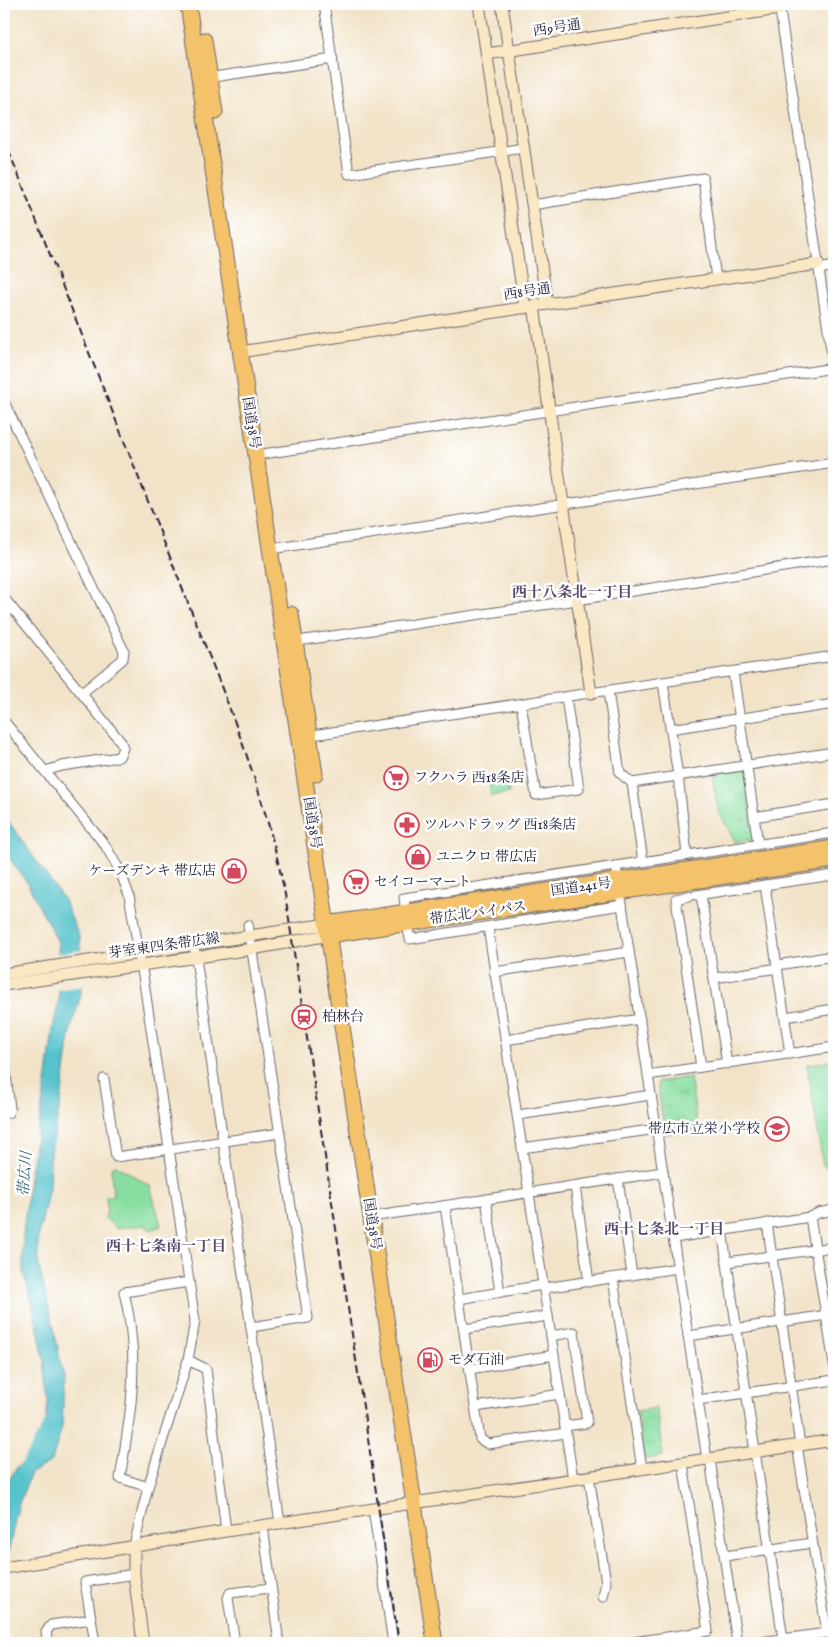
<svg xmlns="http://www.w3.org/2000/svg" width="838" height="1647" viewBox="0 0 838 1647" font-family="'IM FELL English','Noto Serif JP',serif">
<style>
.park{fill:url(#park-tufts);stroke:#55806e}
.garden{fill:#88dea0;stroke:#55806e}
.water{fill:#55c2cc;stroke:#3c7284}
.pier{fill:#f2e3c8}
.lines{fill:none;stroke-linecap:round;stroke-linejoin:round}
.river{stroke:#55c2cc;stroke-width:12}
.street-casing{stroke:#6b666c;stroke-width:11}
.secondary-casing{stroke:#6b666c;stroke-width:13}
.highway-casing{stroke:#6b666c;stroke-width:17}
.street{stroke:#fff;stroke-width:9}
.secondary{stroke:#fae7c3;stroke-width:11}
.highway{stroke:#f3c26a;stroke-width:15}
.rail{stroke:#22223b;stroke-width:2;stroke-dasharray:8 4;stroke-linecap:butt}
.labels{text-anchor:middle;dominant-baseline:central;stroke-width:5;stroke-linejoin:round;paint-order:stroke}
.street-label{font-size:14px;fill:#22223b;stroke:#fff}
.poi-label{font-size:14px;fill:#22223b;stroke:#fff;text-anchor:start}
.neighbourhood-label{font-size:15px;font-weight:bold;fill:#5a486f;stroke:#fff}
.water-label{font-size:15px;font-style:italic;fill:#366275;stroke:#fff}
</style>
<defs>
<pattern id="park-tufts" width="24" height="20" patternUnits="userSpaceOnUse" patternTransform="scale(1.25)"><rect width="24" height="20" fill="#88dea0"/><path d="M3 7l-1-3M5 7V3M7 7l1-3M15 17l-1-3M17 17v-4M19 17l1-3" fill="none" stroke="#75be8b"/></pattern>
</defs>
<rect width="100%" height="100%" fill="#fff"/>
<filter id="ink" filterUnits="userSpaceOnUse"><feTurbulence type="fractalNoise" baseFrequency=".02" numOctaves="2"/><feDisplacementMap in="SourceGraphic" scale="10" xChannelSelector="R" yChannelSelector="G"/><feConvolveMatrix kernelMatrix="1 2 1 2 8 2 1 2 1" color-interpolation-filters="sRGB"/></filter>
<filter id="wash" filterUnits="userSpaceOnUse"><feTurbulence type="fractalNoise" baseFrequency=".0096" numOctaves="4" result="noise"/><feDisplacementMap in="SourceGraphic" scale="20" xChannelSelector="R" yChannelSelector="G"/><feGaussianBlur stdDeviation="1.12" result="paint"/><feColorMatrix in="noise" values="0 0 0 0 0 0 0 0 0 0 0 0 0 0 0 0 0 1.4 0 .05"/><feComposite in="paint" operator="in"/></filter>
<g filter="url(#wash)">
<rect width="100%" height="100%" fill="#f2e3c8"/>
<g class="park">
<polygon points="745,769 754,839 735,842 718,810 712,774"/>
<polygon points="507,775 509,793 491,796 489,778"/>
<polygon points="690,1077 698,1129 665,1134 657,1082"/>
<polygon points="656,1408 663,1456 644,1459 637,1411"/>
</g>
<g class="garden">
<polygon points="834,1060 834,1172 823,1165 807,1065"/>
<polygon points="116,1165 150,1186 161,1226 151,1230 144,1225 116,1228 105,1218 107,1210 106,1196 113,1196 111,1167"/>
</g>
<polygon class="water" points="4,815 64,900 80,939 81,995 71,1028 61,1101 50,1154 49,1188 38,1238 39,1267 53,1324 64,1379 62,1427 52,1461 31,1473 18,1506 4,1574 4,1489 16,1468 43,1448 48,1402 44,1358 30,1295 23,1272 23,1234 29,1178 46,1084 53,1028 59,999 58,942 26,881 4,851"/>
<polygon class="pier" points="82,950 83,986 56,990 56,954"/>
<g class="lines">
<polyline class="river" points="24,1471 51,1423"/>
</g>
</g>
<g filter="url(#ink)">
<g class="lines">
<g class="street-casing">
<g id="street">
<polyline points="324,4 349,174 524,148"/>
<polyline points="779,4 834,369"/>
<polyline points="207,78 333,59"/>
<polyline points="532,205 703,178 716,279"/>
<polyline points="819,269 834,266"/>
<polyline points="4,402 124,651 123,659 82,693"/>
<polyline points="256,455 834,368"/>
<polyline points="271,549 834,463"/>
<polyline points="4,598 121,742 123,748 119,757 62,766 45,771"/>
<polyline points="291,642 577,600 834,559"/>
<polyline points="733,672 758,844"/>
<polyline points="663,683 678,775 687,855"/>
<polyline points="608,691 620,773 632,783 643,862"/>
<polyline points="521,704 536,795 579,789 566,697"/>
<polyline points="4,721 105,845 120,871 129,895 143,976 195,1321 188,1360 206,1369 226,1531"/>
<polyline points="670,729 834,704"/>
<polyline points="306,736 834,656"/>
<polyline points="632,783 834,752"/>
<polyline points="754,817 834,804"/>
<polyline points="616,866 707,1459"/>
<polyline points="765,885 790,1054"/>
<polyline points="696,895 834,875"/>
<polyline points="701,895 727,1064"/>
<polyline points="689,896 676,899 701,1067"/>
<polyline points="406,913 404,898 834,833"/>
<polyline points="407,924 410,939 622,905"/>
<polyline points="248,925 308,1318 251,1327"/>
<polyline points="488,927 573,1479"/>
<polyline points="195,952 280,1523"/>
<polyline points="778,965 833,956 834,962"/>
<polyline points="494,972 629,952"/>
<polyline points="714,978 778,968"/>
<polyline points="785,1017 834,1009"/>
<polyline points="505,1040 640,1019"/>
<polyline points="4,1058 10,1108 8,1113 4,1113"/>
<polyline points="648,1075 834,1047"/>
<polyline points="104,1079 116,1157 280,1133"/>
<polyline points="518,1115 651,1095"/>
<polyline points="522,1148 657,1129"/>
<polyline points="618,1179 632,1275"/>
<polyline points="575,1186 589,1282"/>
<polyline points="486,1199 500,1292"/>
<polyline points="445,1206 480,1439 488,1444 566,1433"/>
<polyline points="371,1217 663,1172"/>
<polyline points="810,1217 834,1364"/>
<polyline points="767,1223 800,1445"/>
<polyline points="722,1230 783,1639"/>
<polyline points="674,1238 810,1217 818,1213 834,1210"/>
<polyline points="727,1262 834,1247"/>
<polyline points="613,1278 642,1469"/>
<polyline points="544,1288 678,1268"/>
<polyline points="459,1299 543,1285"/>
<polyline points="464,1329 548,1316"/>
<polyline points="551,1336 574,1332 587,1423 565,1426"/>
<polyline points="688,1336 827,1315"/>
<polyline points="470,1369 554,1355"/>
<polyline points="698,1400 834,1380"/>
<polyline points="476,1407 560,1394"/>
<polyline points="797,1445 827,1633"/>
<polyline points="710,1459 737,1643"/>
<polyline points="589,1477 606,1582 603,1597"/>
<polyline points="148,1487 188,1360"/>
<polyline points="373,1509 393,1643"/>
<polyline points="263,1526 279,1643"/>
<path d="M134,1546L148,1487L120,1478C128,1430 137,1381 131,1333C130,1319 127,1305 124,1292L189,1282"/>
<polyline points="725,1556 812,1543"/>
<polyline points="633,1642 708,1631 683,1463"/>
<polyline points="48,1643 46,1632 51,1625 91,1619"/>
<polyline points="95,1643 85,1582 134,1574"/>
<polyline points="235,1643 228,1598 230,1593 271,1588"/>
<polyline points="753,1643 834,1632"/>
</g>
</g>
<g class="secondary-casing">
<g id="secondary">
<polyline points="479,4 525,308"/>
<polyline points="502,4 547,304"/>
<polyline points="487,54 779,9"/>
<polyline points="534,306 591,693"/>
<polyline points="240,352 547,304 818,264"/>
<polyline points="4,974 327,924"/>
<polyline points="4,985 252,949 329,935"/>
<polyline points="134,1546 134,1574 143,1643"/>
<polyline points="4,1568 226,1531 834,1440"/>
</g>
</g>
<g class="highway-casing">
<g id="highway">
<polyline points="188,4 435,1643"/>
<polyline points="204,40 215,112"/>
<polyline points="291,614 315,774"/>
<polyline points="327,924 834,848"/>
<polyline points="329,935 834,860"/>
</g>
</g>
<use href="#street" class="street"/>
<use href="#secondary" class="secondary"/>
<use href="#highway" class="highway"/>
<path class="rail" d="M4,139C62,285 120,430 177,575C219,682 265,786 286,900L399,1643"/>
</g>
</g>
<defs>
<g id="supermarket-ring" transform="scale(1.25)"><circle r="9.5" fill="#fff" stroke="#d1495b" stroke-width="1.5"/><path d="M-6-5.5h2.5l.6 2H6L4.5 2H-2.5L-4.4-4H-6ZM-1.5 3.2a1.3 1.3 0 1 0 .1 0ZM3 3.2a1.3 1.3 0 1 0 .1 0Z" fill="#d1495b"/></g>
<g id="pharmacy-ring" transform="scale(1.25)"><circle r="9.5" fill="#fff" stroke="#d1495b" stroke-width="1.5"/><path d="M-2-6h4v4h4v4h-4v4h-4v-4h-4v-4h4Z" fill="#d1495b"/></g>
<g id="shop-ring" transform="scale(1.25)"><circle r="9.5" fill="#fff" stroke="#d1495b" stroke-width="1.5"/><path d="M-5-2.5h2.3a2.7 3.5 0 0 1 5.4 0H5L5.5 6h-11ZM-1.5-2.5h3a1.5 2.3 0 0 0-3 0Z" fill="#d1495b"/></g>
<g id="station-ring" transform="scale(1.25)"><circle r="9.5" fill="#fff" stroke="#d1495b" stroke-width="1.5"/><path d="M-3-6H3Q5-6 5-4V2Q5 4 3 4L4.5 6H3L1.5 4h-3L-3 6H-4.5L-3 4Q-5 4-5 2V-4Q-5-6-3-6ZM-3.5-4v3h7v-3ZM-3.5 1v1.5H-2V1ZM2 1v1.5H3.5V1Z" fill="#d1495b"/></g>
<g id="school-ring" transform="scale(1.25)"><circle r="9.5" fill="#fff" stroke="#d1495b" stroke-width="1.5"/><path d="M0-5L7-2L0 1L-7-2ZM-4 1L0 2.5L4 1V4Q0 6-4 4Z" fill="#d1495b"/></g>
<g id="fuel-ring" transform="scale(1.25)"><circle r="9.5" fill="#fff" stroke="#d1495b" stroke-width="1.5"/><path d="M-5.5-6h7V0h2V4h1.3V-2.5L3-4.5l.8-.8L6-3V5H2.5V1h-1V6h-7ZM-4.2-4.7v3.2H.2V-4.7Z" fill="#d1495b"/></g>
</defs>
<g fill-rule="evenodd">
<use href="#supermarket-ring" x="396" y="778"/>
<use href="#pharmacy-ring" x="407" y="825"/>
<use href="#shop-ring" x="418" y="857"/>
<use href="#shop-ring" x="234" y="871"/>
<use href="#supermarket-ring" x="356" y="882"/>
<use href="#station-ring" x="304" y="1017"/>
<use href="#school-ring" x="777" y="1129"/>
<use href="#fuel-ring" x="430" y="1360"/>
</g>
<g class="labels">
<g class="street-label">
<text transform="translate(557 28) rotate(-9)">西9号通</text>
<text transform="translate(527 292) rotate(-9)">西8号通</text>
<text transform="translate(251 423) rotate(81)">国道38号</text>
<text transform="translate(312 823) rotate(81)">国道38号</text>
<text transform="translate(581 887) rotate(-8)">国道241号</text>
<text transform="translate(478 913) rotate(-8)">帯広北バイパス</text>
<text transform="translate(164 946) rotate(-8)">芽室東四条帯広線</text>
<text transform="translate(372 1224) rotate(81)">国道38号</text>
</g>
<g class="poi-label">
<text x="414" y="778">フクハラ 西18条店</text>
<text x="424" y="825">ツルハドラッグ 西18条店</text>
<text x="436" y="857">ユニクロ 帯広店</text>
<text x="216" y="871" text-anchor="end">ケーズデンキ 帯広店</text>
<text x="374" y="882">セイコーマート</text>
<text x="322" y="1017">柏林台</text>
<text x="760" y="1129" text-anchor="end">帯広市立栄小学校</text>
<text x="448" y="1360">モダ石油</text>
</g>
<g class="neighbourhood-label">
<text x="572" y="592">西十八条北一丁目</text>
<text x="664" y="1229">西十七条北一丁目</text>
<text x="166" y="1246">西十七条南一丁目</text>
</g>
<g class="water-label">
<text transform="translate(25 1174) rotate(-86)">帯広川</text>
</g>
</g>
<rect width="838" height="1647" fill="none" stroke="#fff" stroke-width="20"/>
</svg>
